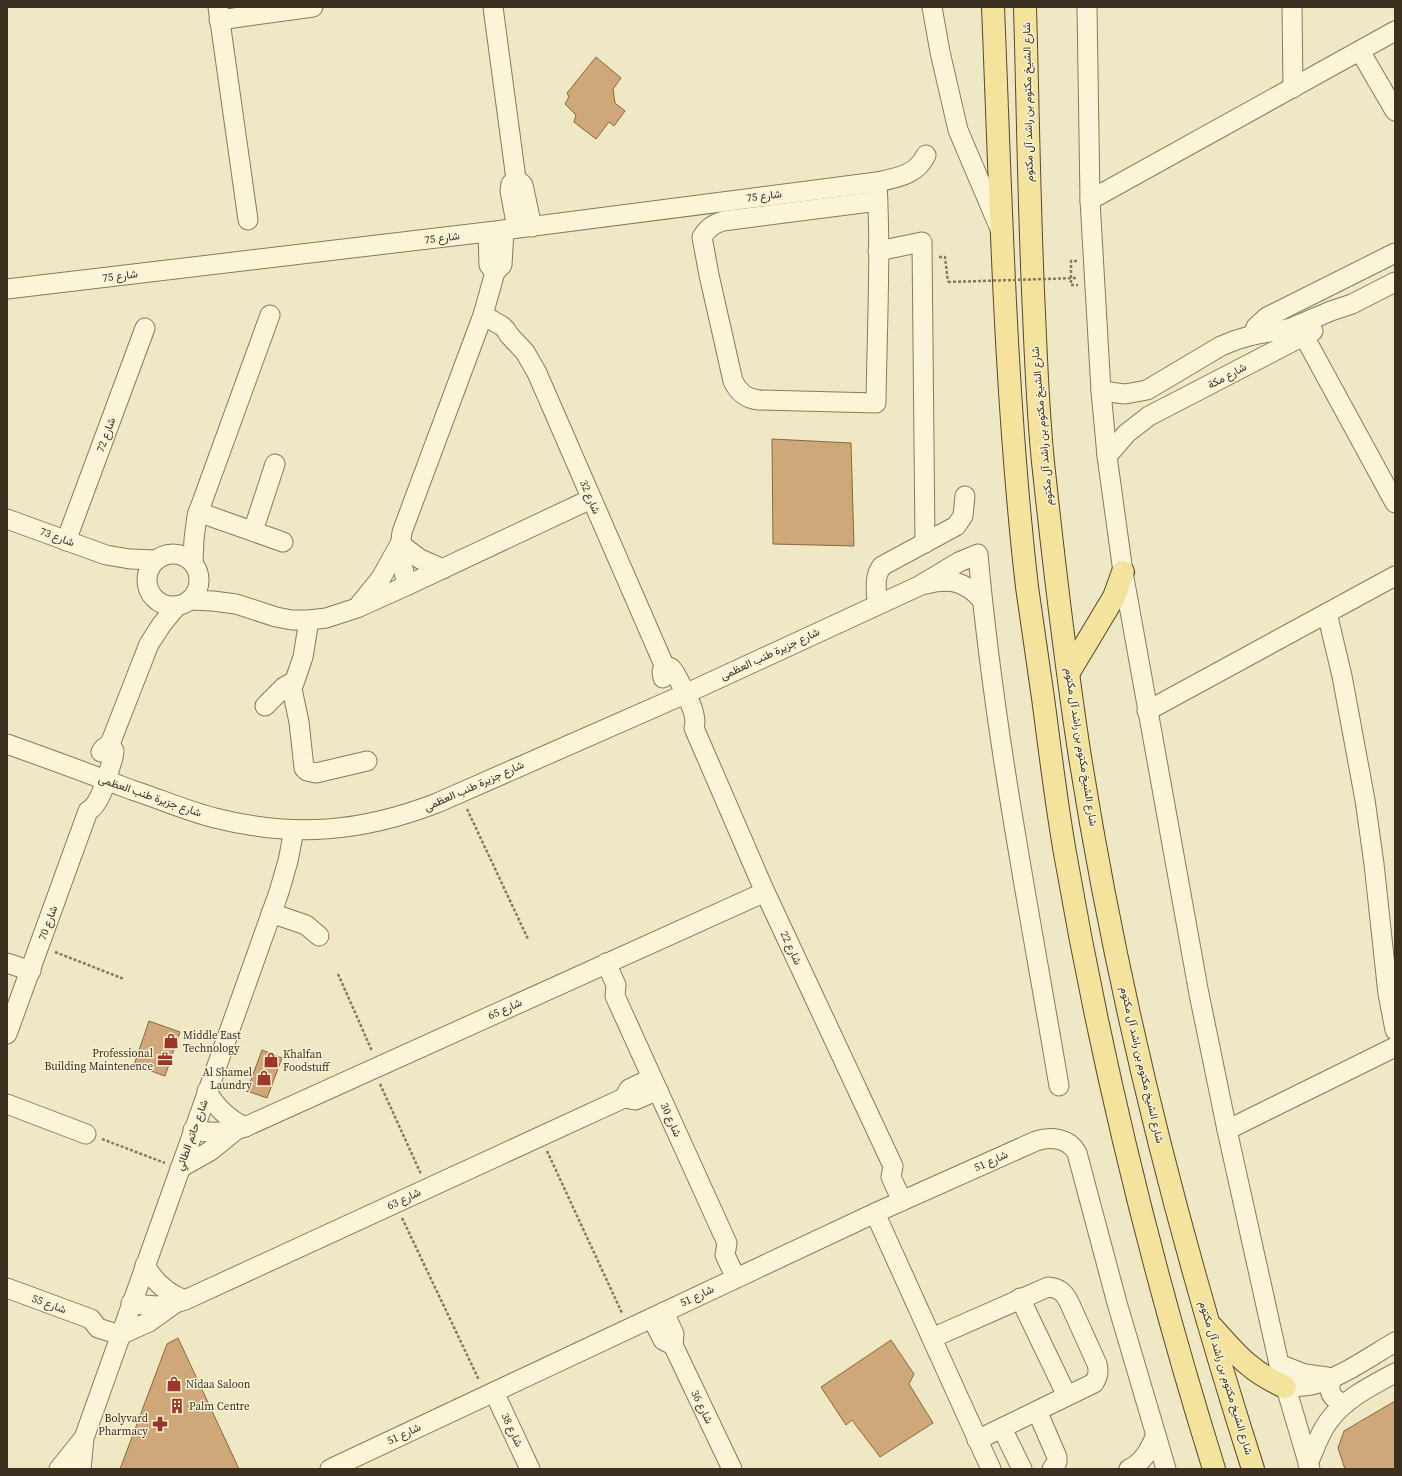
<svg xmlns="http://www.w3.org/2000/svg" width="1402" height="1476" viewBox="0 0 1402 1476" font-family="'Source Serif 4',Vazirmatn,serif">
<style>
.building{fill:#cfa87a;stroke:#8b673f}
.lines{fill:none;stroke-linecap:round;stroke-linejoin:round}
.minor-casing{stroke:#8b7a5a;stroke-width:21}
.major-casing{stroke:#59482e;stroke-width:24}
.path{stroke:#8b7a5a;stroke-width:2.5;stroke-dasharray:3 2;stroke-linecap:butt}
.minor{stroke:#faf4d9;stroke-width:19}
.major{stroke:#f3e39c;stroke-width:22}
.path-bridge{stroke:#8b7a5a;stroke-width:2.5;stroke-dasharray:3 2;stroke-linecap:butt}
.labels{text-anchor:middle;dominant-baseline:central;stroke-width:3;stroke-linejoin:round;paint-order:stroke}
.street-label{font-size:11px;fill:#3b301f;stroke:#f7f1d5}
.poi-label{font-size:11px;fill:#3b301f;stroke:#f7f1d5;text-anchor:start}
</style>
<rect width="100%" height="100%" fill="#efe8c5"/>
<g class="building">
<polygon points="596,57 621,78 613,89 615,103 625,111 614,126 609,122 596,139 574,122 576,115 565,104 569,97 567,93"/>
<polygon points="772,439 851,443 854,546 773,544"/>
<polygon points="149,1021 180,1032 165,1076 134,1065"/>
<polygon points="262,1050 282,1058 267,1098 247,1091"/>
<polygon points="178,1338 239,1469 120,1469 167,1344"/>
<polygon points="891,1340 914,1374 909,1384 933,1423 880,1457 852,1420 846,1425 821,1387"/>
<polygon points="1395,1401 1395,1469 1345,1469 1338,1448 1344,1431"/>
</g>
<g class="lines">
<g class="minor-casing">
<g id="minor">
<polyline points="218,7 248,220"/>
<polyline points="493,7 516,179"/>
<polyline points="932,7 940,52 958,130 1000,229"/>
<polyline points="1087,7 1090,200 1101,391 1107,456 1123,572 1199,994 1227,1130 1279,1364 1310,1469"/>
<polyline points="1292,7 1293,88"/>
<polyline points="219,20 313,7"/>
<polyline points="1360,51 1395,111"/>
<polyline points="516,179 511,184 510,191 517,228"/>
<polyline points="516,179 523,185 532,227"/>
<path d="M877,182C881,255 877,329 876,403L759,400C747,399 738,392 733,381L709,275L702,237C708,228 713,224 723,221L878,201"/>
<polyline points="1090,200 1395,31"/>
<polyline points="488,232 489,265 495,272"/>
<polyline points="878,251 922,242 925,543"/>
<path d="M7,289L504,230L877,182C896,178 917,175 926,155"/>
<polyline points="483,315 502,326 506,330 509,335 525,352 537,373 664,665 662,672 663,678"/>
<polyline points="1298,325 1395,503"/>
<polyline points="1253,335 1256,327 1267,317 1395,253"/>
<polyline points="1101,391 1125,394 1147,390 1221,346 1236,340 1253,335 1291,328 1331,311 1352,304 1395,282"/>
<polyline points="1107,456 1127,433 1149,416 1313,331"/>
<polyline points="198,512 283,542"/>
<polyline points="7,519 106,555 130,559 155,560"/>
<polyline points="253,531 275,464"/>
<polyline points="66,541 145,328"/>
<polyline points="400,544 420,559 443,569"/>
<circle cx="173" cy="580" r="26"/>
<polyline points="193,562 194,539 197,516 270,315"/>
<path d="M926,584C950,578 965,581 982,600"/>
<path d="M408,585C401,567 399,551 402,532L483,315L495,272L502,265L504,230"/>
<polyline points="190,600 213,601 236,604 276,617 292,620 309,620 326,618 357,608 408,585 591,499"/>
<polyline points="360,604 381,578 400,544"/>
<path d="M877,605C877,592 873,577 882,566L956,526L963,516L965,496"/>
<polyline points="1327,613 1342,676 1365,800 1374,864 1388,994 1395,1030"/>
<polyline points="309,620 303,657 292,689 299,722 304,768 307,771 316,773 367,761"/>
<path d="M664,665L671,668L675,673C682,687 699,713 694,728L765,892L893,1166L891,1177L902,1201"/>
<polyline points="265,706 284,687 293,682"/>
<polyline points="1147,711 1395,576"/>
<path d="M7,744C49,759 90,774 132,790C160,799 187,811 215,818C294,838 362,832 437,803L685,694L919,586L959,562L978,554C994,733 1029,909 1059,1086"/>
<polyline points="101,752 104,748 110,744 149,644 162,624 177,606"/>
<polyline points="271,913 306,925 319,936"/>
<polyline points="7,963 31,971"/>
<polyline points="606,963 616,985 615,996 727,1243 725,1255 736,1278"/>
<path d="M7,1034L88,811C102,804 108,772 113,758L114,751L110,744"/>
<path d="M207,1091C216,1108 228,1119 245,1127"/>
<polyline points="624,1098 629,1089 652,1078"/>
<polyline points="7,1104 86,1134"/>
<path d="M193,1130C212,1134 227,1133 245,1127L765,892"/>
<polyline points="1227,1130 1395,1047"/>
<polyline points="180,1168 210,1151 236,1130"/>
<polyline points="875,1213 991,1469"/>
<path d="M145,1265C154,1282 166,1293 185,1300"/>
<polyline points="7,1288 91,1319 98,1328 120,1335 149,1322 174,1304"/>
<polyline points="1020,1298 1067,1396"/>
<path d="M131,1303C150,1307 166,1307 185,1300L624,1098L635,1100L658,1090"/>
<polyline points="664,1312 674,1334 673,1345 732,1469"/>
<polyline points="652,1318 663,1340 673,1345"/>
<path d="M932,1338L1048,1287C1059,1288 1064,1292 1069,1302L1097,1364C1099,1372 1098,1376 1094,1383L977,1440"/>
<polyline points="1279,1364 1305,1374 1327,1377"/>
<path d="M1332,1378C1327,1392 1331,1399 1345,1404"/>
<path d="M1285,1387C1297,1387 1308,1386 1319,1383C1346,1374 1371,1356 1395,1342"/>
<polyline points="494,1392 530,1469"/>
<polyline points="1037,1411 1057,1457 1057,1462 1052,1469"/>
<polyline points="1002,1428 1022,1469"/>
<path d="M1308,1464C1314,1450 1319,1434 1328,1422C1344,1399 1371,1386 1395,1373"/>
<polyline points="59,1469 83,1439"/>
<polyline points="81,1469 84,1438 279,892 288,861 294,830"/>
<path d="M330,1469L875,1213L1036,1141C1051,1136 1069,1138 1077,1153L1117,1303L1166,1469"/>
<path d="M1129,1469C1143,1463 1150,1449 1156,1435"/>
</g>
</g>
<g class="major-casing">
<g id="major">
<path d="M993,7C1001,201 1005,395 1027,587C1032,624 1038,661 1043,698C1050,750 1056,802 1065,853C1101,1061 1151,1267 1214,1469"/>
<path d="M1025,7C1028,109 1029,211 1034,313C1036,363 1038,413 1043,462C1053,556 1064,650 1078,744C1116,990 1177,1232 1253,1469"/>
<polyline points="1069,672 1114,597 1123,572"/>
<path d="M1213,1328C1237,1355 1251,1372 1285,1387"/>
</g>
</g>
<g class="path">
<polyline points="939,257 945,257 948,282"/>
<polyline points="1077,261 1071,261 1071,285 1078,285"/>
<polyline points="467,809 528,939"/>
<polyline points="55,952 124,979"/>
<polyline points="338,974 372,1051"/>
<polyline points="380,1084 421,1174"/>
<polyline points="102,1139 165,1163"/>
<polyline points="547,1151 622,1313"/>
<polyline points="402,1218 479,1380"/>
</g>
<use href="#minor" class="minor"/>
<use href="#major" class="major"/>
<polyline class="path-bridge" points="948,282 1077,278"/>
</g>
<defs>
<g id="shop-bare" transform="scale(1.2)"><path d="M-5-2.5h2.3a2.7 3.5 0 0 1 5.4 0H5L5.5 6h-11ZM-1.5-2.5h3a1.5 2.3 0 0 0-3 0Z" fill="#9c3629" stroke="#f7f1d5" stroke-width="2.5" paint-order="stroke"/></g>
<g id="office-bare" transform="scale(1.2)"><path d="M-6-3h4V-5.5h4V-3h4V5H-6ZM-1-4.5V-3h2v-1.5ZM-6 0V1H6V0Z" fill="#9c3629" stroke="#f7f1d5" stroke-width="2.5" paint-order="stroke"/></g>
<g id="building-bare" transform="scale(1.2)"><path d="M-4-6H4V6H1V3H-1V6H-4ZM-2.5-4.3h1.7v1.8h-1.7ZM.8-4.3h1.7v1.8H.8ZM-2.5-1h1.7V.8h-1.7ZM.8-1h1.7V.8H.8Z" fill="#9c3629" stroke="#f7f1d5" stroke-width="2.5" paint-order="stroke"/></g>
<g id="pharmacy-bare" transform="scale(1.2)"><path d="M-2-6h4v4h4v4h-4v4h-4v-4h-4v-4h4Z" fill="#9c3629" stroke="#f7f1d5" stroke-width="2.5" paint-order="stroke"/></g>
</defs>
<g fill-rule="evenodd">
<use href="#shop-bare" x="171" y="1041"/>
<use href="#office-bare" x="165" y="1059"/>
<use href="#shop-bare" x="271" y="1060"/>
<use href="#shop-bare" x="264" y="1078"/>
<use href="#shop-bare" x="174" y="1384"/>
<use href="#building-bare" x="177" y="1406"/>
<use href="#pharmacy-bare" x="160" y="1424"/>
</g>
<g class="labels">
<g class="street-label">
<text transform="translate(1028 102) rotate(-91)">شارع الشيخ مكتوم بن راشد آل مكتوم</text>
<text transform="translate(764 196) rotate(-7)">شارع 75</text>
<text transform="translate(442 238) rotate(-7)">شارع 75</text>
<text transform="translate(120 276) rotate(-7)">شارع 75</text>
<text transform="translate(1227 376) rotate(-28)">شارع مكة</text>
<text transform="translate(1042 426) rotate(-95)">شارع الشيخ مكتوم بن راشد آل مكتوم</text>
<text transform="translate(106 435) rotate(-70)">شارع 72</text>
<text transform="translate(590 497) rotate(67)">شارع 32</text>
<text transform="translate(57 537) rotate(20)">شارع 73</text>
<text transform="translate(770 654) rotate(-25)">شارع جزيرة طنب العظمى</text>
<text transform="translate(1081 747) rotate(81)">شارع الشيخ مكتوم بن راشد آل مكتوم</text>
<text transform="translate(474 786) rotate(-24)">شارع جزيرة طنب العظمى</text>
<text transform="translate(150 796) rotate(19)">شارع جزيرة طنب العظمى</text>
<text transform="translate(48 923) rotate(-70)">شارع 70</text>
<text transform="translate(791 948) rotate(65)">شارع 22</text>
<text transform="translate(505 1009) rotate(-24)">شارع 65</text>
<text transform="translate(1142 1065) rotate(77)">شارع الشيخ مكتوم بن راشد آل مكتوم</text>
<text transform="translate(671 1120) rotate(66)">شارع 30</text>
<text transform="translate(192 1135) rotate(-70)">شارع حاتم الطائي</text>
<text transform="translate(991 1161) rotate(-24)">شارع 51</text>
<text transform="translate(404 1199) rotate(-25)">شارع 63</text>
<text transform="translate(697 1296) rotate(-25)">شارع 51</text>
<text transform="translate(49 1304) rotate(20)">شارع 55</text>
<text transform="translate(1226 1378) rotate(73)">شارع الشيخ مكتوم بن راشد آل مكتوم</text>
<text transform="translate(702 1407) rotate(64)">شارع 36</text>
<text transform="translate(512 1430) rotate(65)">شارع 38</text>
<text transform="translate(404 1434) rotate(-25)">شارع 51</text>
</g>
<g class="poi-label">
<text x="183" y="1035">Middle East<tspan x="183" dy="13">Technology</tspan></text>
<text x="153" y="1053" text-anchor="end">Professional<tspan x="153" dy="13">Building Maintenence</tspan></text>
<text x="283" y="1054">Khalfan<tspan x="283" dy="13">Foodstuff</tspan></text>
<text x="252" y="1072" text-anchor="end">Al Shamel<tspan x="252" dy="13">Laundry</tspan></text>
<text x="186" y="1384">Nidaa Saloon</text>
<text x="189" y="1406">Palm Centre</text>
<text x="148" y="1418" text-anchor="end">Bolyvard<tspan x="148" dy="13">Pharmacy</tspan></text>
</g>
</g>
<rect width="1402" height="1476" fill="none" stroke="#3b301f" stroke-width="16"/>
</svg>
